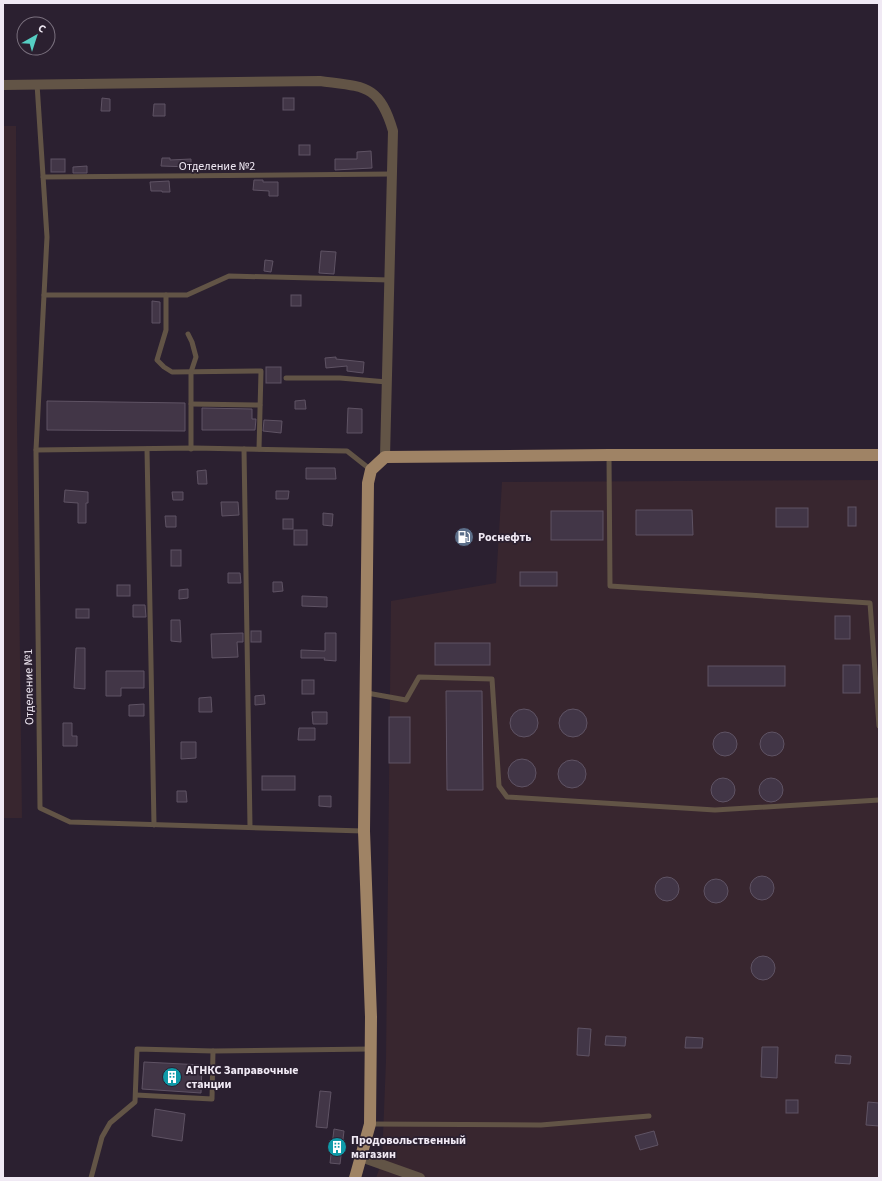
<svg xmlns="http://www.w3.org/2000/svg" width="882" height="1181" viewBox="0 0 882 1181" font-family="'Source Sans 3',sans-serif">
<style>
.industrial{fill:#38262f}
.building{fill:#423647;stroke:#5f5364}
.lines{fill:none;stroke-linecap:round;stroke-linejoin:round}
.service{stroke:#625446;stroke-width:5}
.minor{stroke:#625446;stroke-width:10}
.primary{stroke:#9f8365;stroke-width:12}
.labels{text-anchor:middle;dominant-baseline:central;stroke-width:3.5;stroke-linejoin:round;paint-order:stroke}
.street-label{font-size:12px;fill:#f0e9f4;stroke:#2b2030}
.poi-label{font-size:12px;font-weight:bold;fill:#f0e9f4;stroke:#2b2030;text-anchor:start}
</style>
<rect width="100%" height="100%" fill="#2b2030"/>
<g class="industrial">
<polygon points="3,126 16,126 17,422 22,818 3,818"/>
<polygon points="879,480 879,1178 376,1178 382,1161 386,1060 391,601 496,583 502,482"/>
</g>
<g class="building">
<polygon points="102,98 110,99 110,111 101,111"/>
<rect x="283" y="98" width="11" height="12"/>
<polygon points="154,104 165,104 165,116 153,116"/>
<rect x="299" y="145" width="11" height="10"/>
<polygon points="371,151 372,168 335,170 335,159 357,159 357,152"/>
<polygon points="162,158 170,158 170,160 191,159 191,167 161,166"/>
<rect x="51" y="159" width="14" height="13"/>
<polygon points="87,166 87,173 73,173 73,167"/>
<polygon points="254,180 263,180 263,182 278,182 278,196 269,196 269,191 253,190"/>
<polygon points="169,181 170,192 162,192 162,191 151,191 150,182"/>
<polygon points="321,251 336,252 334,274 319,273"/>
<polygon points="265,260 273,261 271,272 264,271"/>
<rect x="291" y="295" width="10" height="11"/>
<polygon points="152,301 160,302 160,323 152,323"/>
<polygon points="336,357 336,359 364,362 363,373 347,371 347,366 326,368 325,358"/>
<rect x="266" y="367" width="15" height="16"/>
<polygon points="305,400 306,409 295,409 295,401"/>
<polygon points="47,401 185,403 185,431 47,430"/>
<polygon points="202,408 252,409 252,419 256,419 255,430 202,430"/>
<polygon points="348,408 362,409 362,433 347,433"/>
<polygon points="264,420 282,421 281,433 263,431"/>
<polygon points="306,468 335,468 336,479 306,479"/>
<polygon points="206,470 207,484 198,484 197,471"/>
<polygon points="65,490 88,492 88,503 86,503 86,523 78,523 78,503 64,502"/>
<polygon points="276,491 289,491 288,499 276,499"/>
<polygon points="172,492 183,492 183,500 173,500"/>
<polygon points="221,502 238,502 239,515 222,516"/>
<rect x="848" y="507" width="8" height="19"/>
<rect x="776" y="508" width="32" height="19"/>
<polygon points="636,510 692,510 693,535 636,535"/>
<rect x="551" y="511" width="52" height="29"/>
<polygon points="323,513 333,514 332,526 323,525"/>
<polygon points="165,516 176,516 176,527 166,527"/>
<rect x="283" y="519" width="10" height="10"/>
<rect x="294" y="530" width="13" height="15"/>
<rect x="171" y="550" width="10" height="16"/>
<rect x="520" y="572" width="37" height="14"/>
<polygon points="228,573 240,573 241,583 228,583"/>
<polygon points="273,582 282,582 283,591 273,592"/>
<rect x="117" y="585" width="13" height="11"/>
<polygon points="188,589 188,598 179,599 179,590"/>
<polygon points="302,596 327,597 327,607 302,606"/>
<polygon points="133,605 145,605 146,617 133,617"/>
<rect x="76" y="609" width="13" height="9"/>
<rect x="835" y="616" width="15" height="23"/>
<polygon points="171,620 180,620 181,642 171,641"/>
<rect x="251" y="631" width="10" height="11"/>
<polygon points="243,633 243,642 237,642 238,657 212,658 211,634"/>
<polygon points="325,633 336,633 336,661 324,660 325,658 301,658 301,650 325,651"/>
<rect x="435" y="643" width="55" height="22"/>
<polygon points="76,648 85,648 85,689 74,688"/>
<rect x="843" y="665" width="17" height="28"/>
<rect x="708" y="666" width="77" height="20"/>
<polygon points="106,671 144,671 144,688 121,688 121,696 106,696"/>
<rect x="302" y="680" width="12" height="14"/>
<polygon points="446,691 482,691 483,790 447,790"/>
<polygon points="264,695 265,704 255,705 255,696"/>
<polygon points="211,697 212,712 199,712 199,698"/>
<polygon points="144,704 144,716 129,716 129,705"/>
<circle cx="573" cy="723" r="14"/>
<circle cx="524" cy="723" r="14"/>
<polygon points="312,712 327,712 327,724 313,724"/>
<rect x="389" y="717" width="21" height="46"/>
<polygon points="63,723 72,723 72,736 77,736 77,746 63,746"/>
<polygon points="299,728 315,728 315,740 298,740"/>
<circle cx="725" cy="744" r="12"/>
<circle cx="772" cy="744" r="12"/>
<polygon points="181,742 196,742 196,758 181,759"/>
<circle cx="522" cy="773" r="14"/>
<circle cx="572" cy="774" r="14"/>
<rect x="262" y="776" width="33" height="14"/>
<circle cx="723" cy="790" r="12"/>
<circle cx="771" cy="790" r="12"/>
<polygon points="177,791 186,791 187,802 177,802"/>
<polygon points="319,796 331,796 331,807 319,806"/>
<circle cx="762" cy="888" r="12"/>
<circle cx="667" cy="889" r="12"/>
<circle cx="716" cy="891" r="12"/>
<circle cx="763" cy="968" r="12"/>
<polygon points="578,1028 591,1029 589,1056 577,1055"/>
<polygon points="606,1036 626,1037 625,1046 605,1045"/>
<polygon points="686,1037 703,1038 702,1048 685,1048"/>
<polygon points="762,1047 778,1047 777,1078 761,1077"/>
<polygon points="836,1055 851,1056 850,1064 835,1063"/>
<polygon points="144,1062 202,1065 201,1093 142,1089"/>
<polygon points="320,1091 331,1092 327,1128 316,1127"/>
<rect x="786" y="1100" width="12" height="13"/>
<polygon points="868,1102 879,1103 879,1126 866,1125"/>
<polygon points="155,1109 185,1114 182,1141 152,1136"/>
<polygon points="334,1129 344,1131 340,1164 330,1163"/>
<polygon points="654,1131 658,1145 640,1150 635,1136"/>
</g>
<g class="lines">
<g class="service">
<polyline points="37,84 47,237 36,450 40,808 70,822 363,831"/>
<polyline points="43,177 392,174"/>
<polyline points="44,295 187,295 229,276 390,280"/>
<polyline points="166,295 166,330 157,360 164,367 172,372 261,371 259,449"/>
<polyline points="188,334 192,342 196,357 191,372 191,449"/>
<polyline points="286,378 340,378 387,382"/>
<polyline points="191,404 260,405"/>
<polyline points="147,449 154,825"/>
<polyline points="244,449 250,827"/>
<polyline points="36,450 194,448 347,451 371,470"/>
<polyline points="609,455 610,586 870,603 879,726"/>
<polyline points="367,693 406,700 419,677 492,679 499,786 507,797 715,810 879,800"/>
<polyline points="136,1095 212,1099 213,1051"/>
<polyline points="370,1124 541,1125 649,1116"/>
<polyline points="91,1178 102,1137 110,1123 135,1102 137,1049 213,1051 371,1049"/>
</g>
<g class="minor">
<path d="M3,85L320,81C365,87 379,84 393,131L385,457"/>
<polyline points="361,1157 420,1178"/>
</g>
<polyline class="primary" points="355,1178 370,1124 371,1017 364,831 368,483 371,470 385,457 609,455 879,455"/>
</g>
<defs>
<g id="fuel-disc" transform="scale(1)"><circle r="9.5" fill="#5c6f8a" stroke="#2b2030"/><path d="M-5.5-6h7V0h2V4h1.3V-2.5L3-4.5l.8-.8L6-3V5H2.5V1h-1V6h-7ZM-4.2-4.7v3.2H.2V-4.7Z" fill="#fff"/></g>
<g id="building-disc" transform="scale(1)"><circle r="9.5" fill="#0f9aa8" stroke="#2b2030"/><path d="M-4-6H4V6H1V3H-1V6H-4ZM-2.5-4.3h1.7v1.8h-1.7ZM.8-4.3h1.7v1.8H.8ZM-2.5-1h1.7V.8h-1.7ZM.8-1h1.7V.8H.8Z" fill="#fff"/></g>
</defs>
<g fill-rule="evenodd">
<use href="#fuel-disc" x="464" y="537"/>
<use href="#building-disc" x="172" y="1077"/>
<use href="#building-disc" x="337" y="1147"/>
</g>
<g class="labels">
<g class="street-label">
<text x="217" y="166">Отделение №2</text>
<text transform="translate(29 687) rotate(-91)">Отделение №1</text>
</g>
<g class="poi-label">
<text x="478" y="537">Роснефть</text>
<text x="186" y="1070">АГНКС Заправочные<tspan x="186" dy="14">станции</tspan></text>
<text x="351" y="1140">Продовольственный<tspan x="351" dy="14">магазин</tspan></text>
</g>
</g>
<rect width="882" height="1181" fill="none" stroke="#f0e9f4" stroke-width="8"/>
<g transform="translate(36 36) rotate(39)"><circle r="19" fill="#2b2030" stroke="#7a707e"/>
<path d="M0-3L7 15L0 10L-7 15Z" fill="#56cec3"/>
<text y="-6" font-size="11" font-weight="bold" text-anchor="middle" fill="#f0e9f4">С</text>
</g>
</svg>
